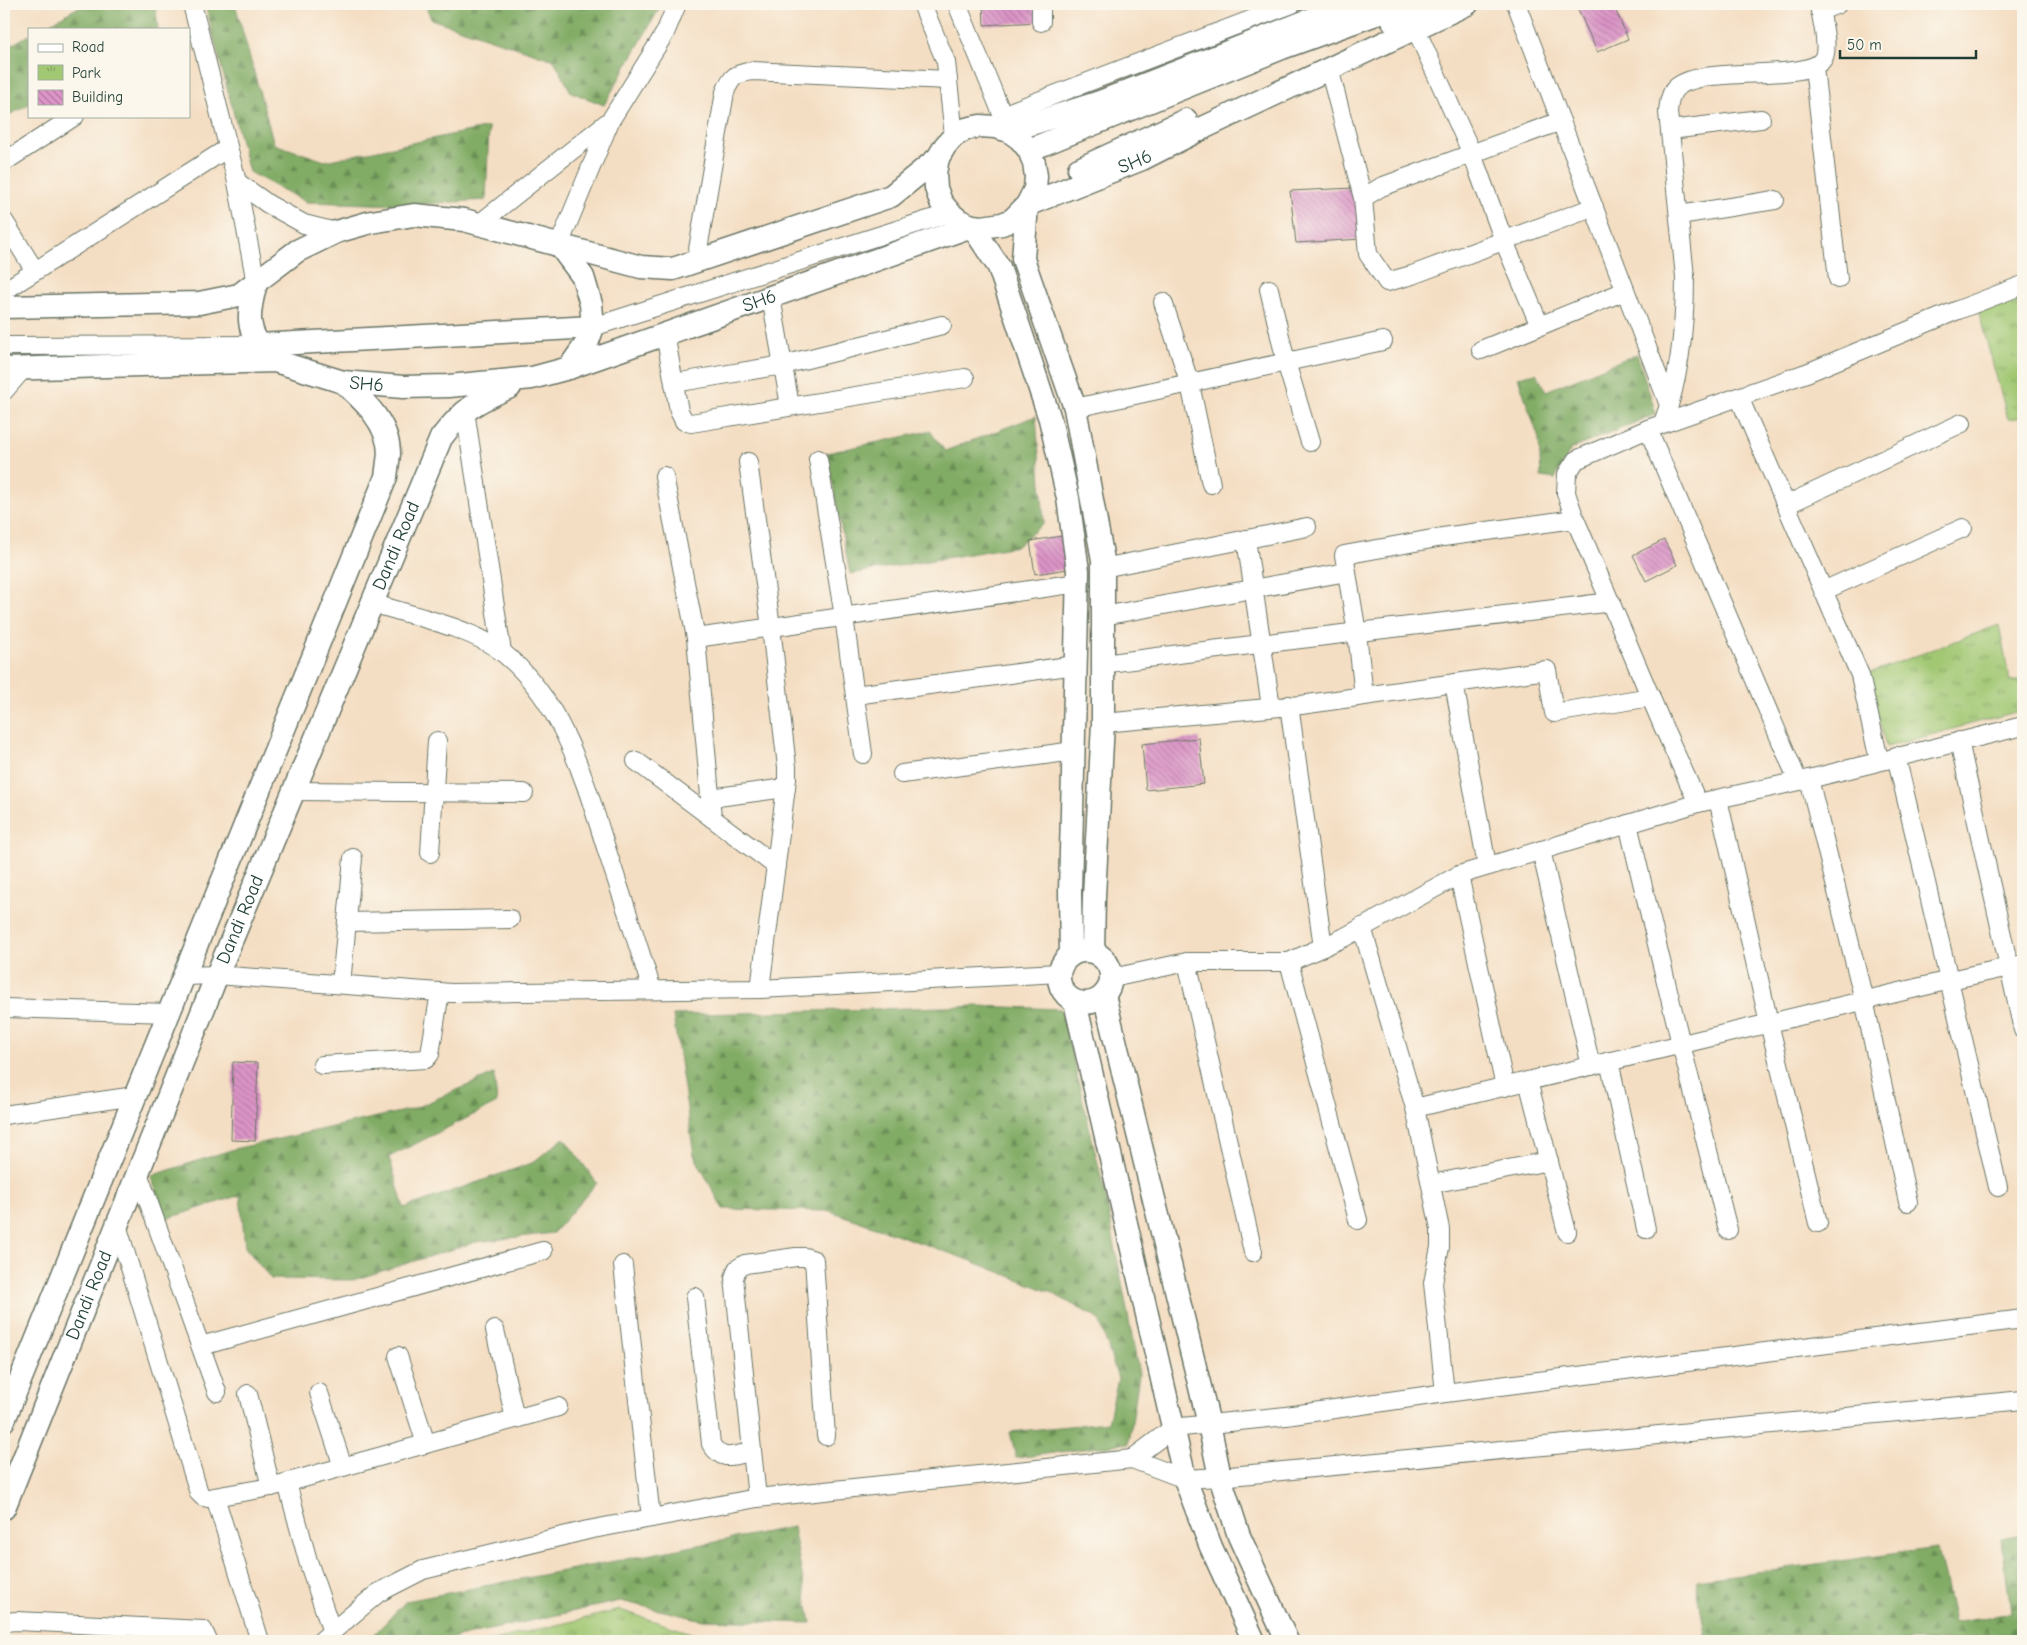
<svg xmlns="http://www.w3.org/2000/svg" width="2027" height="1645" viewBox="0 0 2027 1645" font-family="'Comic Neue',sans-serif">
<style>
.forest{fill:url(#forest-firs);stroke:#50744c}
.park{fill:url(#park-tufts);stroke:#608254}
.building{fill:url(#building-back-hatch)}
.lines{fill:none;stroke-linecap:round;stroke-linejoin:round}
.minor-casing{stroke:#6a7566;stroke-width:20}
.major-casing{stroke:#6a7566;stroke-width:25}
.minor{stroke:#fff;stroke-width:18}
.major{stroke:#fff;stroke-width:22}
.labels{text-anchor:middle;dominant-baseline:central;stroke-width:4.5;stroke-linejoin:round;paint-order:stroke}
.street-label{font-size:19px;fill:#1f3d34;stroke:#fbf7ec}
</style>
<defs>
<pattern id="forest-firs" width="22" height="20" patternUnits="userSpaceOnUse" patternTransform="scale(1.25)"><rect width="22" height="20" fill="#81ac65"/><path d="M5 1l3.5 6h-7zM16 11l3.5 6h-7z" fill="#698d54"/></pattern>
<pattern id="park-tufts" width="24" height="20" patternUnits="userSpaceOnUse" patternTransform="scale(1.25)"><rect width="24" height="20" fill="#a2c873"/><path d="M3 7l-1-3M5 7V3M7 7l1-3M15 17l-1-3M17 17v-4M19 17l1-3" fill="none" stroke="#83a45f"/></pattern>
<pattern id="building-back-hatch" width="6" height="6" patternUnits="userSpaceOnUse" patternTransform="scale(1.25)"><rect width="6" height="6" fill="#dc94c7"/><path d="M-1 5l2 2M0 0l6 6M5-1l2 2" fill="none" stroke="#b27aa2"/></pattern>
</defs>
<rect width="100%" height="100%" fill="#fbf7ec"/>
<filter id="ink" filterUnits="userSpaceOnUse"><feTurbulence type="fractalNoise" baseFrequency=".02" numOctaves="2"/><feDisplacementMap in="SourceGraphic" scale="10" xChannelSelector="R" yChannelSelector="G"/><feConvolveMatrix kernelMatrix="1 2 1 2 8 2 1 2 1" color-interpolation-filters="sRGB"/></filter>
<filter id="wash" filterUnits="userSpaceOnUse"><feTurbulence type="fractalNoise" baseFrequency=".0096" numOctaves="4" result="noise"/><feDisplacementMap in="SourceGraphic" scale="20" xChannelSelector="R" yChannelSelector="G"/><feGaussianBlur stdDeviation="1.12" result="paint"/><feColorMatrix in="noise" values="0 0 0 0 0 0 0 0 0 0 0 0 0 0 0 0 0 1.4 0 .05"/><feComposite in="paint" operator="in"/></filter>
<g filter="url(#wash)">
<rect width="100%" height="100%" fill="#f4dec3"/>
<g class="forest">
<polygon points="84,4 155,4 158,29 40,29"/>
<polygon points="205,4 235,4 274,144 325,161 489,127 486,200 404,205 306,202 249,172"/>
<polygon points="425,4 662,4 604,105 571,92 554,60 431,19"/>
<polygon points="29,35 29,104 4,118 4,49"/>
<polygon points="1637,354 1656,414 1571,449 1555,479 1541,477 1539,439 1518,377 1536,373 1546,391"/>
<polygon points="1036,416 1044,523 1017,546 850,574 827,453 930,431 945,451"/>
<polygon points="978,1006 1061,1009 1105,1193 1139,1374 1129,1443 1016,1458 1010,1432 1108,1422 1118,1379 1099,1319 1050,1292 969,1260 830,1211 723,1209 694,1155 673,1015"/>
<polygon points="494,1074 497,1103 389,1157 404,1208 532,1163 564,1138 597,1183 553,1233 476,1242 353,1280 271,1279 245,1247 240,1195 166,1219 151,1176 234,1149 413,1109"/>
<polygon points="793,1527 811,1623 703,1620 620,1601 439,1641 368,1641 406,1601"/>
<polygon points="2023,1535 2023,1641 1706,1641 1696,1580 1938,1548 1954,1623 2011,1613 2002,1539"/>
</g>
<g class="park">
<polygon points="2023,292 2023,417 2008,419 1978,310"/>
<polygon points="1999,625 2010,682 2023,680 2023,710 1886,747 1867,674"/>
<polygon points="620,1610 716,1641 489,1641"/>
</g>
<g id="blocks">
<g class="building">
<polygon points="983,4 1037,4 1038,22 984,25"/>
<polygon points="1590,4 1613,4 1628,39 1597,52 1578,9"/>
<polygon points="1354,188 1362,239 1296,243 1290,191"/>
<polygon points="1062,536 1068,569 1035,574 1030,541"/>
<polygon points="1664,540 1677,565 1646,581 1633,555"/>
<polygon points="1199,738 1204,784 1146,790 1142,744"/>
<polygon points="233,1062 258,1063 255,1141 231,1140"/>
</g>
</g>
</g>
<g filter="url(#ink)">
<use href="#blocks" fill-opacity="0" stroke="#6a7566" stroke-width="1"/>
<g class="lines">
<g class="minor-casing">
<g id="minor">
<polyline points="192,4 237,182 256,283"/>
<polyline points="922,4 946,62 954,136"/>
<polyline points="957,4 1007,126"/>
<polyline points="1041,4 1041,22"/>
<polyline points="1517,6 1669,405"/>
<polyline points="1820,11 1838,4"/>
<polyline points="1415,27 1472,154 1504,241 1540,326"/>
<polyline points="1814,67 1838,279"/>
<polyline points="1329,68 1363,198 1368,254 1387,282 1412,275 1594,207"/>
<polyline points="1002,115 1292,4"/>
<polyline points="1670,130 1761,119"/>
<polyline points="4,162 75,116"/>
<polyline points="237,182 268,204 304,224 336,232"/>
<polyline points="1363,198 1381,187 1561,121"/>
<polyline points="1679,215 1775,200"/>
<polyline points="4,221 35,271"/>
<polyline points="479,224 609,121"/>
<polyline points="559,245 610,121 665,33 677,4"/>
<path d="M696,261L725,92C732,76 735,74 752,71L948,80"/>
<polyline points="1269,289 1286,362 1310,442"/>
<polyline points="4,291 228,148"/>
<polyline points="771,297 790,406"/>
<polyline points="1163,302 1190,384 1211,484"/>
<polyline points="593,327 950,213"/>
<polyline points="665,334 679,411 684,421 691,423 965,378"/>
<polyline points="4,346 258,345"/>
<polyline points="1481,350 1625,291"/>
<polyline points="674,383 783,365 942,325"/>
<polyline points="4,391 23,369"/>
<polyline points="1739,397 1860,675 1879,760"/>
<polyline points="1075,408 1383,341"/>
<polyline points="465,411 502,652"/>
<path d="M1663,423C1680,378 1685,325 1685,277L1668,112C1669,104 1669,97 1674,90C1697,62 1813,85 1824,57C1829,44 1821,17 1819,4"/>
<polyline points="1648,429 1798,781"/>
<polyline points="818,459 844,617 863,754"/>
<polyline points="748,462 771,627 787,767 787,779 760,989"/>
<polyline points="664,476 696,638 712,818"/>
<polyline points="1786,505 1962,423"/>
<polyline points="1246,539 1271,707"/>
<polyline points="1103,568 1307,527"/>
<polyline points="1823,591 1963,528"/>
<path d="M372,603C410,615 472,628 502,652C564,701 585,782 608,854C623,899 638,945 652,990"/>
<polyline points="1103,616 1347,572"/>
<polyline points="696,638 1078,583"/>
<path d="M1103,664C1272,641 1441,623 1611,602"/>
<polyline points="1454,683 1487,866"/>
<polyline points="855,695 1076,665"/>
<polyline points="1364,696 1357,633 1344,555 1443,537 1575,519"/>
<polyline points="1289,705 1323,947"/>
<polyline points="1103,723 1301,705 1547,670 1554,713 1651,697"/>
<polyline points="1959,741 2023,1030"/>
<polyline points="1896,756 1998,1187"/>
<polyline points="636,761 776,866"/>
<polyline points="902,774 1074,751"/>
<polyline points="1809,779 1864,1000 1908,1202"/>
<polyline points="294,791 524,793"/>
<polyline points="710,798 786,788"/>
<polyline points="1718,799 1769,1023 1818,1223"/>
<polyline points="1698,803 1662,724 1575,519 1566,493 1567,474 1576,460 1648,429 1809,372 1958,310 2023,285"/>
<polyline points="1628,824 1681,1044 1728,1230"/>
<polyline points="1541,850 1591,1066"/>
<polyline points="430,853 437,741"/>
<polyline points="1459,875 1505,1087"/>
<polyline points="347,922 510,919"/>
<polyline points="1362,927 1415,1108 1440,1229 1440,1247 1433,1283 1445,1393"/>
<polyline points="1187,962 1253,1252"/>
<polyline points="1289,962 1358,1220"/>
<polyline points="184,976 217,975 451,993 760,989 1059,973"/>
<polyline points="1112,978 1187,962 1289,962 1343,938 1459,875 1698,803 1809,779 2023,726"/>
<polyline points="341,984 353,858"/>
<polyline points="4,1008 169,1013"/>
<polyline points="1609,1061 1646,1229"/>
<polyline points="322,1065 426,1059 430,1054 440,992"/>
<polyline points="1528,1081 1567,1232"/>
<polyline points="1415,1108 1950,980 2023,964"/>
<polyline points="4,1115 135,1096"/>
<polyline points="138,1173 217,1392"/>
<polyline points="1431,1184 1549,1161"/>
<polyline points="117,1225 199,1493 203,1497 208,1498 271,1487 558,1407"/>
<polyline points="623,1265 651,1518"/>
<path d="M695,1297L711,1444C723,1463 732,1455 752,1452"/>
<polyline points="495,1330 515,1419"/>
<polyline points="201,1346 543,1251"/>
<polyline points="398,1356 426,1444"/>
<polyline points="319,1393 343,1467"/>
<polyline points="248,1394 271,1487"/>
<polyline points="1132,1459 1173,1428 1286,1416 1445,1393 2023,1319"/>
<polyline points="287,1483 308,1561 332,1632"/>
<polyline points="215,1497 260,1641"/>
<polyline points="757,1498 734,1278 737,1269 745,1264 796,1257 805,1257 814,1260 826,1436"/>
<polyline points="4,1622 17,1621 203,1630 208,1641"/>
<polyline points="321,1641 378,1593 423,1570 588,1530 757,1498 1132,1459 1185,1479 1220,1477 2023,1400"/>
</g>
</g>
<g class="major-casing">
<g id="major">
<polyline points="1393,21 1428,4"/>
<polyline points="1009,131 1020,139 1029,150 1034,163 1036,176 1035,189 1027,205 1023,259 1075,408 1103,560 1103,723 1094,897 1093,951"/>
<polyline points="1029,150 1282,48 1404,4"/>
<polyline points="938,158 935,173 936,188 941,202 950,213 960,221 972,226 999,267 1050,419 1068,498 1078,571 1070,892 1071,955"/>
<polyline points="1079,169 1186,120"/>
<polyline points="559,245 583,277 591,304 593,327 588,341 569,368"/>
<path d="M256,283C248,313 244,332 269,356"/>
<polyline points="4,307 199,303 239,295 297,251 336,232 371,222 414,215 464,220 641,267 673,269 891,196 938,158 945,146 954,136 966,129 980,126 995,127 1009,131 1100,102 1350,4"/>
<polyline points="258,345 593,327"/>
<path id="s1" d="M4,369L275,361L343,382L403,387L449,386L532,378L569,368L972,226L982,227L1002,224L1012,220L1027,205L1142,159L1205,127L1467,4"/>
<circle cx="1085" cy="977" r="26"/>
<polyline points="1104,995 1209,1424 1220,1477 1239,1536 1287,1641"/>
<polyline points="1075,1002 1185,1479 1211,1547 1254,1641"/>
<path d="M4,1420L386,477C387,470 388,461 389,454C389,423 363,400 343,382"/>
<path id="s2" d="M4,1508L217,975L441,438C463,409 477,401 510,387"/>
</g>
</g>
<use href="#minor" class="minor"/>
<use href="#major" class="major"/>
</g>
</g>
<g class="labels">
<g class="street-label">
<text stroke="none"><textPath href="#s1" startOffset="1176">SH6</textPath></text>
<text stroke="none"><textPath href="#s1" startOffset="772">SH6</textPath></text>
<text stroke="none"><textPath href="#s1" startOffset="366">SH6</textPath></text>
<text stroke="none"><textPath href="#s2" startOffset="1039">Dandi Road</textPath></text>
<text stroke="none"><textPath href="#s2" startOffset="634">Dandi Road</textPath></text>
<text stroke="none"><textPath href="#s2" startOffset="229">Dandi Road</textPath></text>
</g>
</g>
<rect width="2027" height="1645" fill="none" stroke="#fbf7ec" stroke-width="20"/>
<rect x="28" y="28" width="162" height="90" fill="#fbf7ec" stroke="#a3ada2"/>
<rect x="38" y="44" width="25" height="8" fill="#ffffff" stroke="#a3ada2"/>
<text x="72" y="52" font-size="15" fill="#1f3d34">Road</text>
<rect x="38" y="65" width="25" height="15" fill="url(#park-tufts)" stroke="#a3ada2"/>
<text x="72" y="78" font-size="15" fill="#1f3d34">Park</text>
<rect x="38" y="90" width="25" height="15" fill="url(#building-back-hatch)" stroke="#a3ada2"/>
<text x="72" y="102" font-size="15" fill="#1f3d34">Building</text>
<path d="M1840 50v8h136v-8" fill="none" stroke="#1f3d34" stroke-width="2.5"/>
<text x="1847" y="50" font-size="15" fill="#1f3d34" stroke="#fbf7ec" stroke-width="4" paint-order="stroke">50 m</text>
</svg>
